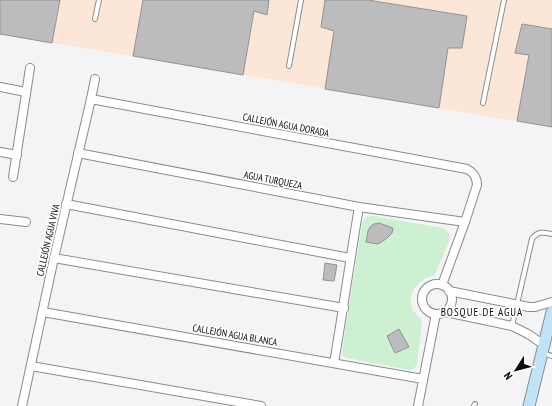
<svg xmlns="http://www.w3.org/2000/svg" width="552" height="406" viewBox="0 0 552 406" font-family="'PT Sans Narrow',sans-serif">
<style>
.industrial{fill:#fbe6d7}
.green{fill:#ccf0d1}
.building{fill:#bcbbbe;stroke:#939294}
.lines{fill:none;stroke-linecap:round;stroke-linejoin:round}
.lane-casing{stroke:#8b8b8d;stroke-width:6}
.street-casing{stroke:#8b8b8d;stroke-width:10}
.secondary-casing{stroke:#8b8b8d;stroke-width:13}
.lane{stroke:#fff;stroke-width:4}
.street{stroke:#fff;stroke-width:8}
.secondary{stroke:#c1e3f7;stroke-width:11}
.labels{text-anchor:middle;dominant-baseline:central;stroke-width:3.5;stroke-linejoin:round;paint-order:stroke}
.street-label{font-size:10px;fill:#0b0b0c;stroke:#fff}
.neighbourhood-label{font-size:11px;letter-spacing:1px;fill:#0b0b0c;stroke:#fff}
</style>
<rect width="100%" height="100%" fill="#f4f4f6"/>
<polygon class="industrial" points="0,0 552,0 552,127 0,34"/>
<path class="green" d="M373,216L443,228L449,233L450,239L435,275C431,277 426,277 423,280C413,286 407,299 413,310C416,315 421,317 422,323L417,365L414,368L410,370L347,358L343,356L342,351L362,223L366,217Z"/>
<g class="building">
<polygon points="0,0 60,0 52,43 0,34"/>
<polygon points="143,0 269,0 267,15 254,11 243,75 133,56"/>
<polygon points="325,0 368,0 467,16 462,48 448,48 439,108 325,89 334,31 321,27"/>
<polygon points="522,24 552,29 552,127 517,121 529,55 515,53"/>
<polygon points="379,223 393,228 392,233 386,239 378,244 366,242 368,231 370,227 374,224"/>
<polygon points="325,263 337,265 334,281 323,280"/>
<polygon points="399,329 409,347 395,353 387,336"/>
</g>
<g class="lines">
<g class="lane-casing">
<g id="lane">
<polyline points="95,19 99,0"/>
<polyline points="289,66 301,0"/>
<polyline points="483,103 504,0"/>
<path d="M512,326L532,239C538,231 543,232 552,234"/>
<polyline points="542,353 552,356"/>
<polyline points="474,406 475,404"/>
</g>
</g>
<g class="street-casing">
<g id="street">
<polyline points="0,87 26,92"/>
<path d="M91,99L467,169C473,172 477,178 477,185L465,222L442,285"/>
<polyline points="0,152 17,155"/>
<polyline points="78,153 359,207 465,222"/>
<polyline points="13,177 30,68"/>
<polyline points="66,204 350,258"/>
<polyline points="0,219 26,222"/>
<polyline points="54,258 344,308"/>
<circle cx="437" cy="299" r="15"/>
<polyline points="449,291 529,307 535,307 552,302"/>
<polyline points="43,312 423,379"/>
<polyline points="446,312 512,326 528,334 544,345"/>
<path d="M334,363C343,311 350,259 359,207"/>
<polyline points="31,366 261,406"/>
<polyline points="22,406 54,258 91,99 95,79"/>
<polyline points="418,406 436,314"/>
</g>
</g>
<g class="secondary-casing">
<polyline id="secondary" points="529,406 552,312"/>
</g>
<use href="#lane" class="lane"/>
<use href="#street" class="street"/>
<use href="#secondary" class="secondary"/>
</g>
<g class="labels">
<g class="street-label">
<text transform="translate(286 125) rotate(11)">CALLEJÓN AGUA DORADA</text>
<text transform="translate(273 180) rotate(11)">AGUA TURQUEZA</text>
<text transform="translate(48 240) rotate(-77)">CALLEJÓN AGUA VIVA</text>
<text transform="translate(235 335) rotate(10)">CALLEJÓN AGUA BLANCA</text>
</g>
<g class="neighbourhood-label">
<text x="482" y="312">BOSQUE DE AGUA</text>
</g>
</g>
<g transform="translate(516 370) rotate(234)" stroke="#ffffff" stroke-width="3" paint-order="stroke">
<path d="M0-3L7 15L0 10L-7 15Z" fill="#0b0b0c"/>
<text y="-6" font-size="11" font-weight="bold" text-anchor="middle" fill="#0b0b0c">N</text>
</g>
</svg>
